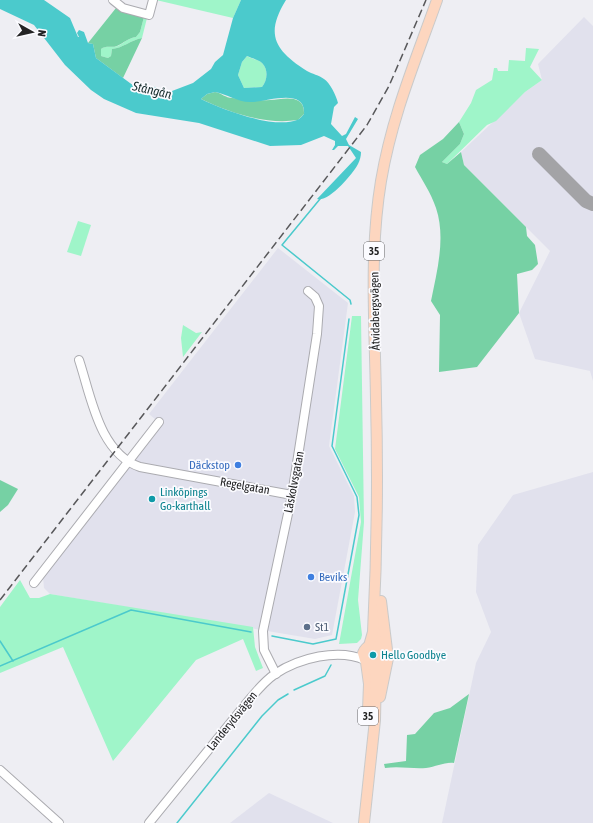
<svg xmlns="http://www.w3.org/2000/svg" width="593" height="823" viewBox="0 0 593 823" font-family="'Asap Condensed',sans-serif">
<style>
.built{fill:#e1e1ed}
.green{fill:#9ff5c9}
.forest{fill:#76d1a4}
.water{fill:#4bcacc;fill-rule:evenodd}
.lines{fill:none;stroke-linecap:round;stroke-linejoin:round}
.stream{stroke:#4bcacc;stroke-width:1.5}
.taxiway{stroke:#a3a3a6;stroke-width:14}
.minor-casing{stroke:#ababb0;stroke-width:10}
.major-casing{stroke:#cacaca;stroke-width:12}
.minor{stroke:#fff;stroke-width:8}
.major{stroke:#fdd6bf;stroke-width:10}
.rail{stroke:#58585a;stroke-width:1.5;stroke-dasharray:8 4;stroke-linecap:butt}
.shop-dot{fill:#3f7fe0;stroke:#fbfbff;stroke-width:1.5}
.culture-dot{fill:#0f9aa8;stroke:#fbfbff;stroke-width:1.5}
.service-dot{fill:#5c6f8a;stroke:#fbfbff;stroke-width:1.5}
.labels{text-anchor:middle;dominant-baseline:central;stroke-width:3.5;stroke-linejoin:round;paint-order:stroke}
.shield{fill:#fbfbff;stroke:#646466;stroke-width:1}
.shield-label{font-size:11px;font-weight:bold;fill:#232324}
.street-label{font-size:12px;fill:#232324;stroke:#fbfbff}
.shop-label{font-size:12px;fill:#366cbe;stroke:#fbfbff;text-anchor:end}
.culture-label{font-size:12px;fill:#0d838f;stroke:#fbfbff;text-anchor:start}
.service-label{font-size:12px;fill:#4e5e75;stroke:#fbfbff;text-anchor:start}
.water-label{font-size:13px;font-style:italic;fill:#192f2f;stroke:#fbfbff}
</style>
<rect width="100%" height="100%" fill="#eeeef3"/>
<g class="built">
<polygon points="584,17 593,26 593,381 590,371 535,359 519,313 550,251 464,165 461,152 525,92 542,80 538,64"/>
<polygon points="278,248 348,303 329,446 354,496 355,512 332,635 315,639 50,594 44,588 43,577 162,425 149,414"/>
<polygon points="593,472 593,823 442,823 476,663 491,632 476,592 478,545 513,495"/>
<polygon points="269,793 333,823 230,823"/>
</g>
<g class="green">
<polygon points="156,0 241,0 233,18"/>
<path d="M144,17L147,18L142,38C131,40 123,48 112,49L111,56L108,58L101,56V49C106,45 112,48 118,46C124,43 128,38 136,37L140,32Z"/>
<polygon points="526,48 539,49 530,67 542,80 525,92 496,121 487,125 447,164 442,162 460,144 464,134 459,122 471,103 476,90 492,80 494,68 497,68 498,71 508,71 509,60 525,61"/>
<path d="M247,56C252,59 259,60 262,63C269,70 267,81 262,87L244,88L238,75L242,62Z"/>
<polygon points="78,221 91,225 81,256 67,252"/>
<polygon points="352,316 361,316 364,522 358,600 362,635 361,639 357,643 339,644 361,522 359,497 335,449"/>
<polygon points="183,325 196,333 202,332 183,357 181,338"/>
<polygon points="20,580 30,598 39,598 50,594 253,627 255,647 263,668 256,671 243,639 196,660 113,761 63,647 0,673 0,607"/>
</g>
<g class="forest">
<path d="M116,8L144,17L140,32L136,37C128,38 124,43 117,46C112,48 106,45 101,49V56L108,58L111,56L112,49C123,48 131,40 142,38L123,78L96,58L93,44L88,43Z"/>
<path d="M215,92C221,93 226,98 232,98C244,99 258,101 270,100C283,99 305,93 304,114L298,120C265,125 231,113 201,99L207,94Z"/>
<path d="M459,122L464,134L460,144L442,162L447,164L461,152L464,165L526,227L527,236L535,245L538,264L532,270L517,274L519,313L477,367L439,372L440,315L431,301C437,271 446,238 436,208C431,193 422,180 415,167L420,155L443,139Z"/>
<polygon points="0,480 18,489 8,505 0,512"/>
<path d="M469,694L454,763C444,762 436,767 426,768C412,769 400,766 385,768L384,764L406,761L407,735L415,734L434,713L450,708Z"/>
</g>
<path class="water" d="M0,0H44L70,18L78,37H79L77,33L79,30L84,32L88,43L93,44L96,58L134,86L156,87L166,91H172L193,83L211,69L215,62L223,55L233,18L241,0H286C265,34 274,50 307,71C312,74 319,75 324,79C330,83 336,95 338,103L334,107L331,124L342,136L346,134L355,117L358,119L346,139L349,145L361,152C361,156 360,160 358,164C353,174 328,203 317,199L356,158L348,146H338L334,150H332L335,145V141L324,136L301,145L270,146L199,123L136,113L104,99L91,90L65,65L34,25L0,9ZM247,56C251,58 259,60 262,63C269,70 267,81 262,87L244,88L238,75L242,62ZM215,92C227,94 237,102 250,102C264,103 306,86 304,114C302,116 300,119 297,120C274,129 223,110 201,99L207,94Z"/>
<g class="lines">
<g class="stream">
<polyline points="320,199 282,245 350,300 351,304"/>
<polyline points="272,636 313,644 336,639 359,515 357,497 332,446 349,319"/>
<polyline points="0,641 13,661"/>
<polyline points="0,666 131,610 251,632"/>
<polyline points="294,690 325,676 331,665"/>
<polyline points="177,823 262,716 278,700 288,694"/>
</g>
<polyline class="taxiway" points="539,154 586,201 593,204"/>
<g class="minor-casing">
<g id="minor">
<polyline points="113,0 123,8 149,15 153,0"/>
<path d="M79,360C91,396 99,453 140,467L292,495"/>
<polyline points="34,583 159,422"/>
<polyline points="276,674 264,650 263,631 292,495 317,334 319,306 315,297 308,291"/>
<polyline points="0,770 59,823"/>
<path d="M149,823L245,705C254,694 263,682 275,674C299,658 338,648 365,660"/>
</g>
</g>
<g class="major-casing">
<g id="major">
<polyline points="380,619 380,649"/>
<path d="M369,646L373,632C377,554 378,477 376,400C375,327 369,253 381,181C392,116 415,62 437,0"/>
<polyline points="366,662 369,684 368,710"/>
<polyline points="380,697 388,658 381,601"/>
<path d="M364,823L375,720L376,671L383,656L378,647C371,644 366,646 363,653L365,660L371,665L379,663"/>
</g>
</g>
<use href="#minor" class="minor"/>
<use href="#major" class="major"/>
<polyline class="rail" points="0,600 367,125 389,86 426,0"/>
</g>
<g class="shop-dot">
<circle cx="238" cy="465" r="4"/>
<circle cx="311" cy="577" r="4"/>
</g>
<g class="culture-dot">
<circle cx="152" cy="499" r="4"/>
<circle cx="373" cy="655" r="4"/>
</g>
<circle class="service-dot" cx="307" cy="627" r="4"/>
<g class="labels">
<g class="shield">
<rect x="364" y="242" width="20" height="18" rx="3"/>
<rect x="358" y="707" width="20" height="18" rx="3"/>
</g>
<g class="shield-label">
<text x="374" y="251">35</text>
<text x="368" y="716">35</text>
</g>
<g class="street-label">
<text transform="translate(375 311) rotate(-91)">Åtvidabergsvägen</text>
<text transform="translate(294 482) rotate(-79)">Låskolvsgatan</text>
<text transform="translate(245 486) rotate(10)">Regelgatan</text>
<text transform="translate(232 721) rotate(-51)">Landerydsvägen</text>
</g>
<g class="shop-label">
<text x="230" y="465">Däckstop</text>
<text x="319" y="577" text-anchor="start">Beviks</text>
</g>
<g class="culture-label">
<text x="160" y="492">Linköpings<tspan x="160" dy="14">Go-karthall</tspan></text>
<text x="381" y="655">Hello Goodbye</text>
</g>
<g class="service-label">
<text x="315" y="627">St1</text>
</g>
<g class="water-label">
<text transform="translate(152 90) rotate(13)">Stångån</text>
</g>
</g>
<g transform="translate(32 32) rotate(98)" stroke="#fbfbff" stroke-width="3" paint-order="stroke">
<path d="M0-3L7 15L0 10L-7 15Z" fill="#232324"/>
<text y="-6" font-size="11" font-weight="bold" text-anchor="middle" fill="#232324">N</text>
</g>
</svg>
